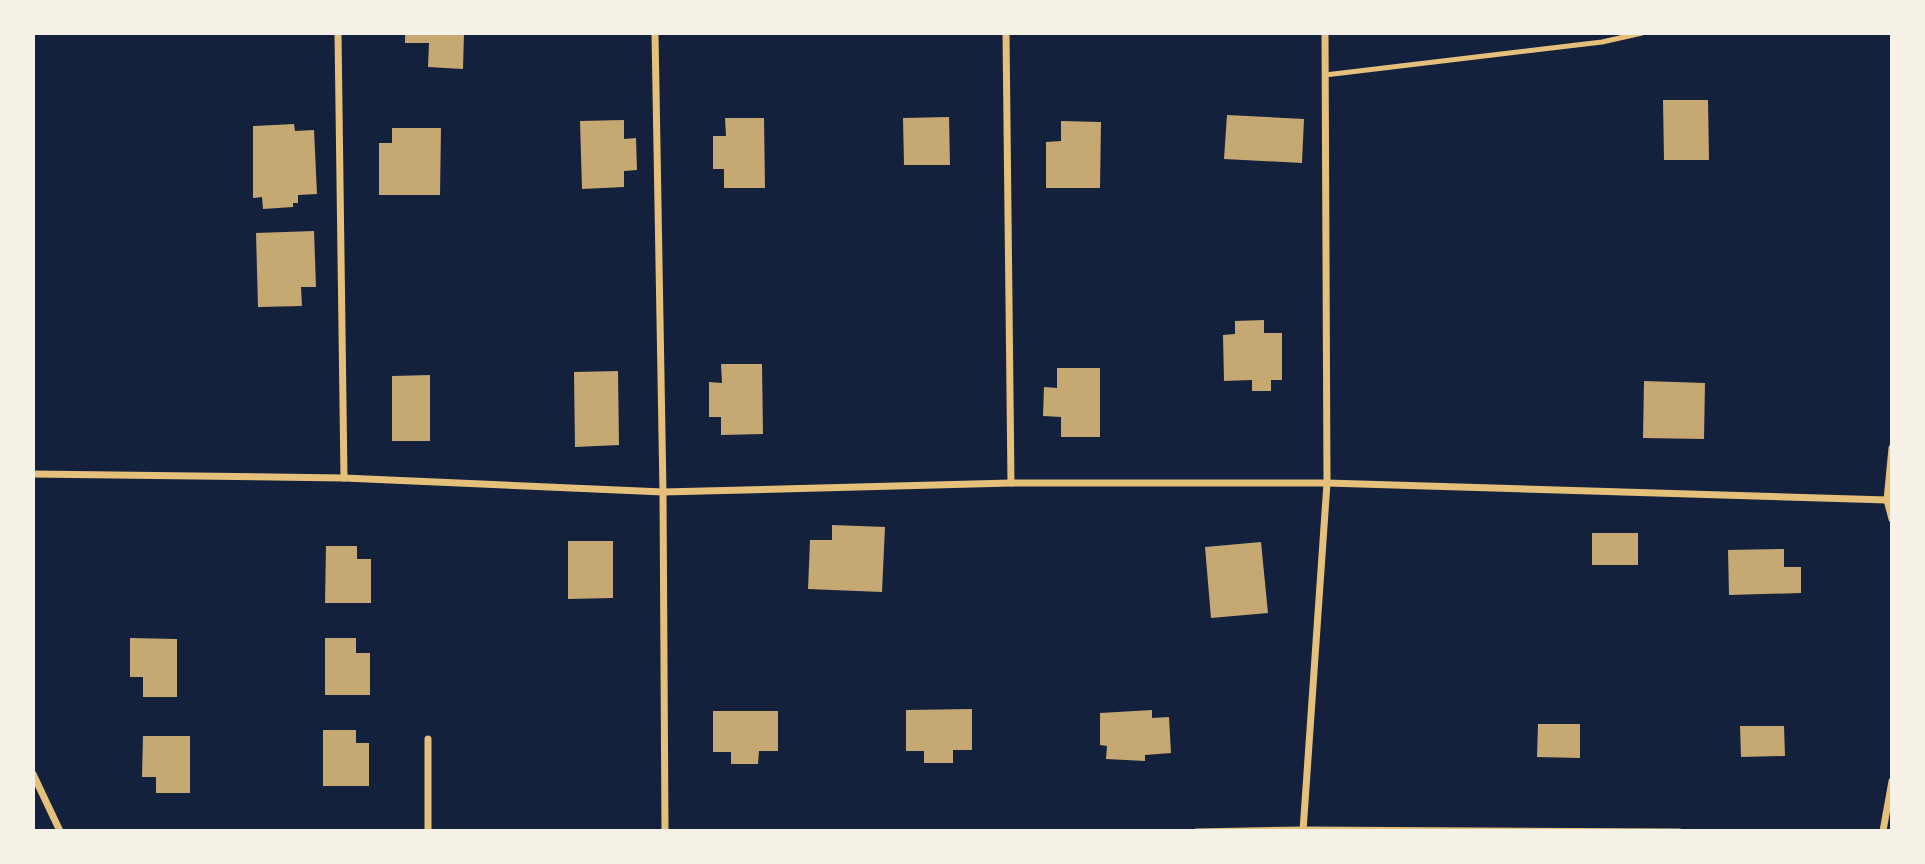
<svg xmlns="http://www.w3.org/2000/svg" width="1925" height="864" viewBox="0 0 1925 864" font-family="Georgia,serif">
<style>
.building{fill:#c6a872}
.lines{fill:none;stroke-linecap:round;stroke-linejoin:round}
.service{stroke:#e5c07b;stroke-width:5}
.minor{stroke:#e5c07b;stroke-width:7}
</style>
<rect width="100%" height="100%" fill="#14213d"/>
<g class="building">
<polygon points="405,33 464,33 463,69 428,67 429,43 405,43"/>
<polygon points="1663,100 1708,100 1709,160 1664,160"/>
<polygon points="1227,115 1304,119 1302,163 1224,159"/>
<polygon points="949,117 950,165 904,165 903,118"/>
<polygon points="725,118 764,118 765,188 724,188 724,169 713,169 713,136 726,136"/>
<polygon points="624,120 624,139 636,138 637,170 624,171 624,187 582,189 580,121"/>
<polygon points="1061,121 1101,122 1100,188 1046,188 1046,142 1061,141"/>
<polygon points="294,124 295,131 314,130 317,194 298,195 298,203 293,203 293,207 263,209 262,197 253,198 253,126"/>
<polygon points="392,128 441,128 440,195 379,195 379,143 392,143"/>
<polygon points="314,231 316,287 301,287 302,306 258,307 256,233"/>
<polygon points="1264,320 1264,333 1282,333 1282,380 1271,380 1271,391 1252,391 1252,380 1224,381 1223,335 1235,334 1235,321"/>
<polygon points="721,364 762,364 763,434 721,435 721,417 709,417 709,382 722,383"/>
<polygon points="1057,368 1100,368 1100,437 1061,437 1061,417 1043,416 1044,387 1057,388"/>
<polygon points="618,371 619,445 575,447 574,372"/>
<polygon points="430,375 430,441 392,441 392,376"/>
<polygon points="1644,381 1705,383 1704,439 1643,438"/>
<polygon points="832,525 885,527 882,592 808,589 810,540 832,540"/>
<rect x="1592" y="533" width="46" height="32"/>
<polygon points="568,541 613,541 613,598 568,599"/>
<polygon points="1261,542 1268,613 1211,618 1205,547"/>
<polygon points="326,546 357,546 357,559 371,559 371,603 325,603"/>
<polygon points="1784,549 1784,567 1801,567 1801,593 1729,595 1728,550"/>
<polygon points="130,638 177,639 177,697 143,697 143,677 130,677"/>
<polygon points="325,638 356,638 356,653 370,653 370,695 325,695"/>
<polygon points="972,709 972,750 953,750 953,763 924,763 924,751 906,751 906,710"/>
<polygon points="1152,710 1152,718 1169,717 1171,753 1145,755 1145,761 1106,759 1107,746 1100,745 1100,713"/>
<polygon points="713,711 778,711 778,751 759,751 758,764 731,764 731,752 713,752"/>
<polygon points="1538,724 1580,724 1580,758 1537,757"/>
<polygon points="1740,726 1784,726 1785,756 1741,757"/>
<polygon points="323,730 356,730 356,743 369,743 369,786 323,786"/>
<polygon points="143,736 190,736 190,793 156,793 156,777 142,777"/>
</g>
<g class="lines">
<g class="service">
<polyline points="1325,75 1602,42 1642,33"/>
<polyline points="1196,831 1303,829 1680,831"/>
<polyline points="1891,831 1892,831"/>
</g>
<g class="minor">
<polyline points="338,33 344,478"/>
<polyline points="655,33 663,492 665,831"/>
<polyline points="1006,33 1011,483"/>
<polyline points="1892,448 1887,500 1892,519"/>
<polyline points="33,474 344,478 663,492 1011,483 1327,483 1887,500"/>
<polyline points="33,774 60,831"/>
<polyline points="428,831 428,739"/>
<polyline points="1303,831 1327,483 1325,33"/>
<polyline points="1883,831 1892,781"/>
</g>
</g>
<rect width="1925" height="864" fill="none" stroke="#f6f1e7" stroke-width="70"/>
</svg>
